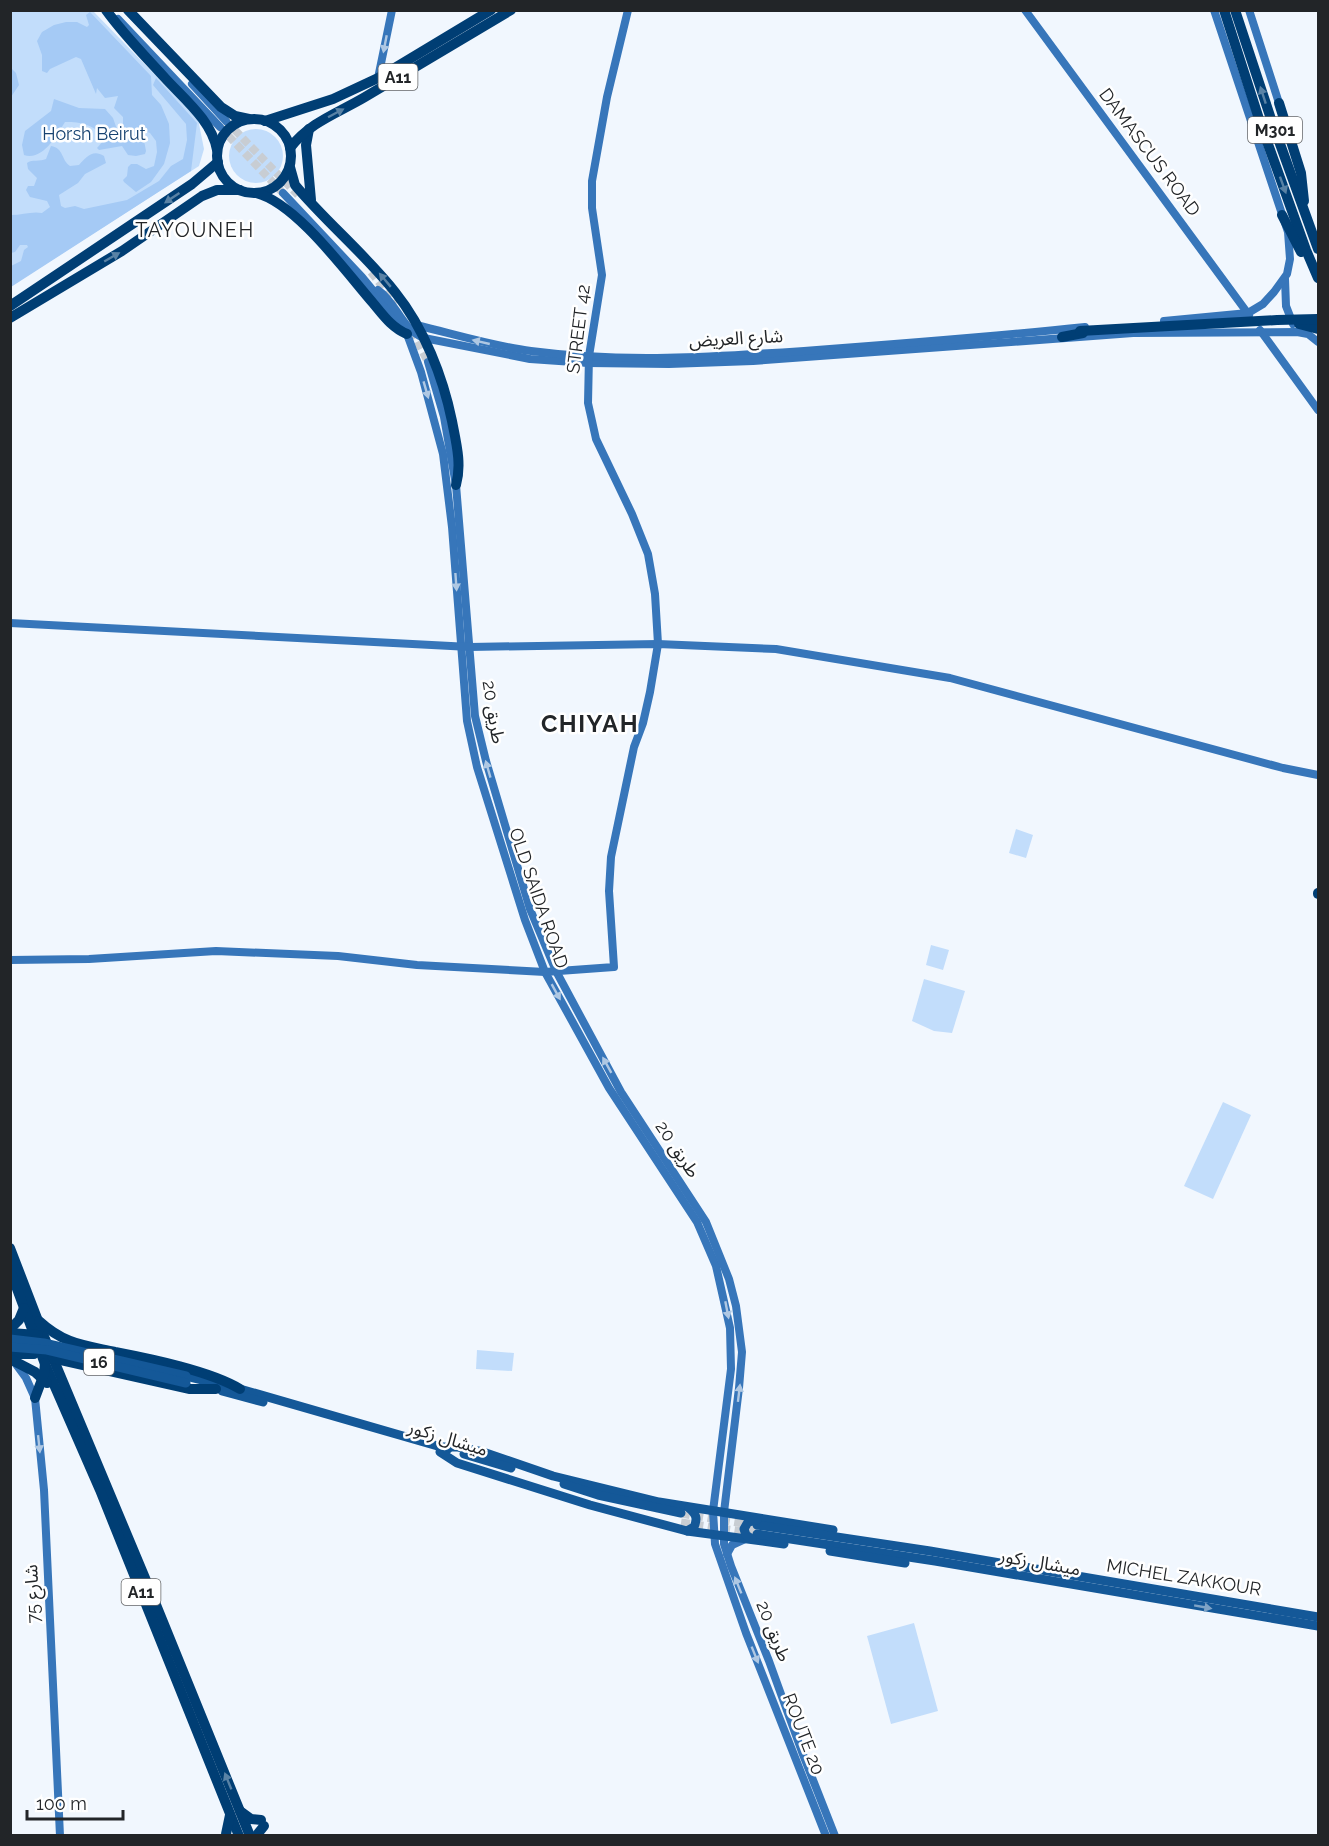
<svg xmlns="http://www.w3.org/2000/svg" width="1329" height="1846" viewBox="0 0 1329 1846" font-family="Raleway,'Noto Sans Arabic',sans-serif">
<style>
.green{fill:#c2ddfb}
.forest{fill:#a5caf5}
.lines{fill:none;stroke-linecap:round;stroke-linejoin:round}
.secondary-tunnel{stroke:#c8cdd3;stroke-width:8;stroke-dasharray:8 4;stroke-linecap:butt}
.primary-tunnel{stroke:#c8cdd3;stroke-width:9;stroke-dasharray:9 4.5;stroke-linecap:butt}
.secondary{stroke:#3776ba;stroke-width:8}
.primary{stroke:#145898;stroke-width:9}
.highway{stroke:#003e74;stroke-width:10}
.primary-bridge{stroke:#145898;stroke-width:9}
.highway-bridge{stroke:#003e74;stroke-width:10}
.oneway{fill:#afc8e3}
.oneway2{fill:#5982a5}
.oneway3{fill:#7ea3c6}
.labels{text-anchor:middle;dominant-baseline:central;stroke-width:5;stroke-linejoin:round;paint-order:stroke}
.shield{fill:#fff;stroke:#646668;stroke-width:1.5}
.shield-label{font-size:16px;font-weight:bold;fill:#222528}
.park-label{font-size:18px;fill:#184371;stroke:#fff}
.street-label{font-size:18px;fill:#222528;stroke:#fff}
.neighbourhood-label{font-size:20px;letter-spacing:1.5px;fill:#222528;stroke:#fff}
.district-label{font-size:24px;font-weight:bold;letter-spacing:1.5px;fill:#222528;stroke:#fff}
</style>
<rect width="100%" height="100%" fill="#f1f7fe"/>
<g class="green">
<polygon points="11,11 93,11 198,119 204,149 199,166 11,286"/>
<circle cx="256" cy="156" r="27"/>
<polygon points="1016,829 1033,835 1026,858 1009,853"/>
<polygon points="931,945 949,950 943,970 926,965"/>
<polygon points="924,979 965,991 952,1033 934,1031 912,1021"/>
<polygon points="1223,1102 1251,1115 1213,1199 1184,1186"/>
<polygon points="477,1350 514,1353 512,1371 476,1369"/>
<polygon points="914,1623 938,1711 891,1724 867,1636"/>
</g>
<g class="forest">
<path d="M90,12L151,76L152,95L161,105L169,124L170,143L164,164L151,182L136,192L124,182L123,180L127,176L128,167L131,164H137L146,169L154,166L157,152L156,141L150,133L142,130L146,151L145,154L136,156L128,155L122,146L99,150L97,148L104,140C100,126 79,121 65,122C57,135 43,161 24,155L22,145L25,131L51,111L54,99L79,108L105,109L113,118L119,135H123V117L114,108L118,96L105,98L97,88L96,94L81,59L76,57L50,69L47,73L42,71V55L37,41L42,32L54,25L66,22H77L87,27L89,25L86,15Z"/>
<polygon points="10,67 16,73 19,85 11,97"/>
<path d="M156,78L197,123L191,171L11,287V266L21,261L24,250L28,247L27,245H20L15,252L11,253V215C22,215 32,211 42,213L50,207L47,201L30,197L26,190L28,186H34L37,178L28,169L27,163C32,159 40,162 46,159L51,146C64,148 61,160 70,166L79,165C86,157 93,149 104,156L106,163L85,174L78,183L59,195L61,206L65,208L75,206L84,209L127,200L159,181L171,166L183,159L187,140L186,124L153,85Z"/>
</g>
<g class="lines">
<g class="secondary-tunnel">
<polyline points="226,121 298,195"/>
<polyline points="220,127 283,193"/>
<polyline points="371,272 396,304"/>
<polyline points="412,331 428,362"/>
</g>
<g class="primary-tunnel">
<polyline points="681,1513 755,1525"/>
<polyline points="681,1523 757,1534"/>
</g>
<g class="secondary">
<polyline points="1025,10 1249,315"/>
<polyline points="1249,10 1279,103"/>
<polyline points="118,19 220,127"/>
<polyline points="378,78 392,10"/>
<polyline points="192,84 226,121"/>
<polyline points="283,193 362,277 394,316 407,334 421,372 443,454 452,527 467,721 477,767 525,920 545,972 609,1088 697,1222 716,1266 730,1328 731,1369 713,1511 715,1544 746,1633 826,1836"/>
<polyline points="1285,279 1286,306 1293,324"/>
<path d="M378,290C397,303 402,330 424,338L530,359L588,363L669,364L753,361L1133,333L1297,332L1308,334L1318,342"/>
<polyline points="1164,321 1248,313 1263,304 1274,292 1287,274 1290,259 1288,232 1214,10"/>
<path d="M416,325C454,334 492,346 531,351C621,363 713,357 804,351C898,344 992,337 1085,327"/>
<polyline points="1260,330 1318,410"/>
<polyline points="428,362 444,417 456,485 475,716 486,761 530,909 556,971 621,1092 706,1222 729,1279 736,1306 742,1352 739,1388 724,1512 724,1544 731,1566 769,1661 802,1752 835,1836"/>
<polyline points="10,623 470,647 658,644 776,649 950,678 1283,768 1318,775"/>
<polyline points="10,960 89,959 216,951 338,956 417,965 545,972 614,967 609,891 611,857 634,747 643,723 650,692 658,644 655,594 648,554 632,514 596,439 588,403 589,356 602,275 592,208 592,181 607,97 628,10"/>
<polyline points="15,1363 26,1378 35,1398 44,1490 60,1836"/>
<polyline points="727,1554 732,1545 745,1539"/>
</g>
<g class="primary">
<polyline points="186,1376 240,1389 448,1449"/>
<polyline points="222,1391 263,1402"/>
<polyline points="442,1447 458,1447 483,1452 553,1476 659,1502 833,1530"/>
<polyline points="440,1452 457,1463 590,1505 687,1531 784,1544"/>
<polyline points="464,1454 511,1468"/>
<polyline points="564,1484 598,1495 681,1513"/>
<polyline points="757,1525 930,1551 1318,1617"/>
<path d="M687,1531L694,1527C698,1518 696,1514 689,1508"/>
<polyline points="757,1534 935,1561 1318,1626"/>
<polyline points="752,1539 746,1535 744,1529 748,1522 757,1520"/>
<polyline points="830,1551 905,1563"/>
</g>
<g class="highway">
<path d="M106,10C124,35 145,56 165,78C184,99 212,121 217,150"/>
<polyline points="128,10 221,107 235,116 249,119"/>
<polyline points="1224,10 1260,122 1306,250 1318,278"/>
<polyline points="1235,10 1271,119 1318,249"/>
<polyline points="1279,103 1301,173 1304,201"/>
<circle cx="254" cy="156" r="37"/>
<polyline points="265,121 333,99 378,78 491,10"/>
<polyline points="309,129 306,145 311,200"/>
<path d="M290,148C310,122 338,113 365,97C413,68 462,39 511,10"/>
<path d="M290,167L295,185C326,222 365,254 395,292C424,328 443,377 452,421C456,442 462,464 456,485"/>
<path d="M256,193C296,203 346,272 373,303C383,315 392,328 407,334"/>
<polyline points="1282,215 1301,252"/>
<polyline points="10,306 192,184 218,162"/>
<polyline points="10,318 122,251 202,196 217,190 240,190"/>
<polyline points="1062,337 1083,333"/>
<polyline points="1318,894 1318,893"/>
<polyline points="10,1248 45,1339 150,1590 250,1836"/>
<polyline points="10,1270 45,1364 100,1490 239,1836"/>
<path d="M39,1321C64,1344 83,1345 115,1352C151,1359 210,1371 240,1389"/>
<polyline points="10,1329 19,1320 24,1308"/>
<polyline points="10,1333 38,1335"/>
<polyline points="10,1354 34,1354 43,1346"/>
<polyline points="52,1358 190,1389 216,1389"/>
<polyline points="12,1360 35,1372 47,1383"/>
<polyline points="35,1398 44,1374 45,1363"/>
<polyline points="240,1811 251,1819 261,1820"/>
<polyline points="226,1834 230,1815"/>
<polyline points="256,1836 264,1826"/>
</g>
<g class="primary-bridge">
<polyline points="10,1339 44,1343 186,1376"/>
<polyline points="10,1347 47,1350 186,1383"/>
</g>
<g class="highway-bridge">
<polyline points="1299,324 1318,329"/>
<polyline points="1080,331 1277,320 1318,319"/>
</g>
</g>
<defs><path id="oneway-solid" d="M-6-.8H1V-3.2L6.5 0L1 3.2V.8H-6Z" transform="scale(1.5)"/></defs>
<g class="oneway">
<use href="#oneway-solid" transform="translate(385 44) rotate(101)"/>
<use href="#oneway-solid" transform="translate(481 342) rotate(-167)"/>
<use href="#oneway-solid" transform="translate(426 390) rotate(74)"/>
<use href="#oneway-solid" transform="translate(456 582) rotate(86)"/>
<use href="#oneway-solid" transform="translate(488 769) rotate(-106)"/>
<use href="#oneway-solid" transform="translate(556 992) rotate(61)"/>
<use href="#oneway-solid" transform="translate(607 1065) rotate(-119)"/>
<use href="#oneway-solid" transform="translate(727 1310) rotate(79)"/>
<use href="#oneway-solid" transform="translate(739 1393) rotate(-83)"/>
<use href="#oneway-solid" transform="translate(39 1444) rotate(84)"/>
<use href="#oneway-solid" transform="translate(738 1585) rotate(-112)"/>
<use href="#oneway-solid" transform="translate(755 1655) rotate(68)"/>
</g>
<g class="oneway2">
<use href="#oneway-solid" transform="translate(1263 95) rotate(-108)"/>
<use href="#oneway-solid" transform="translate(336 113) rotate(-28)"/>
<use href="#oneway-solid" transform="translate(1283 185) rotate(70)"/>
<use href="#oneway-solid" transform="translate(172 198) rotate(146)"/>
<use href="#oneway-solid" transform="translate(112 257) rotate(-30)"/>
<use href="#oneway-solid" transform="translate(385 280) rotate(-130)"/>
<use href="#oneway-solid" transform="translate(228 1781) rotate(-112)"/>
</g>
<use class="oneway3" href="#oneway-solid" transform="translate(1203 1607) rotate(10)"/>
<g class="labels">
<g class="shield">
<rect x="378.5" y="64" width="39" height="26" rx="4.5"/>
<rect x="1248" y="117" width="54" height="26" rx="4.5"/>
<rect x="84" y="1349" width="30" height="26" rx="4.5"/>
<rect x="121.5" y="1579" width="39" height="26" rx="4.5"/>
</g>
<g class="shield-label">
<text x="398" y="77">A11</text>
<text x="1275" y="130">M301</text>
<text x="99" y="1362">16</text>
<text x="141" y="1592">A11</text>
</g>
<g class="park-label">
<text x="94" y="133">Horsh Beirut</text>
</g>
<g class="street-label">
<text transform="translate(1150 152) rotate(53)">DAMASCUS ROAD</text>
<text transform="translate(578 329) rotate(-83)">STREET 42</text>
<text transform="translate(736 338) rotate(-3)">شارع العريض</text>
<text transform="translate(494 712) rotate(81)">طريق 20</text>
<text transform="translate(539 898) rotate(71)">OLD SAIDA ROAD</text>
<text transform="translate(678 1149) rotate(56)">طريق 20</text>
<text transform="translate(448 1438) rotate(17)">ميشال زكور</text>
<text transform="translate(1040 1562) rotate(10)">ميشال زكور</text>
<text transform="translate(1184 1577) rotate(9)">MICHEL ZAKKOUR</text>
<text transform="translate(32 1594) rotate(-93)">شارع 75</text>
<text transform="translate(774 1631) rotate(68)">طريق 20</text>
<text transform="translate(804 1734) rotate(69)">ROUTE 20</text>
</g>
<g class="neighbourhood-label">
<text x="195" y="230">TAYOUNEH</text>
</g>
<g class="district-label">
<text x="590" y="723">CHIYAH</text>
</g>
</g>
<rect width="1329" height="1846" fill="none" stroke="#222528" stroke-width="24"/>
<path d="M27 1810v9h96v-9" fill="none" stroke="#222528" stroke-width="3"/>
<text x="36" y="1810" font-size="18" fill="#222528" stroke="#ffffff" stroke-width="4.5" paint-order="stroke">100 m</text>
</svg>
